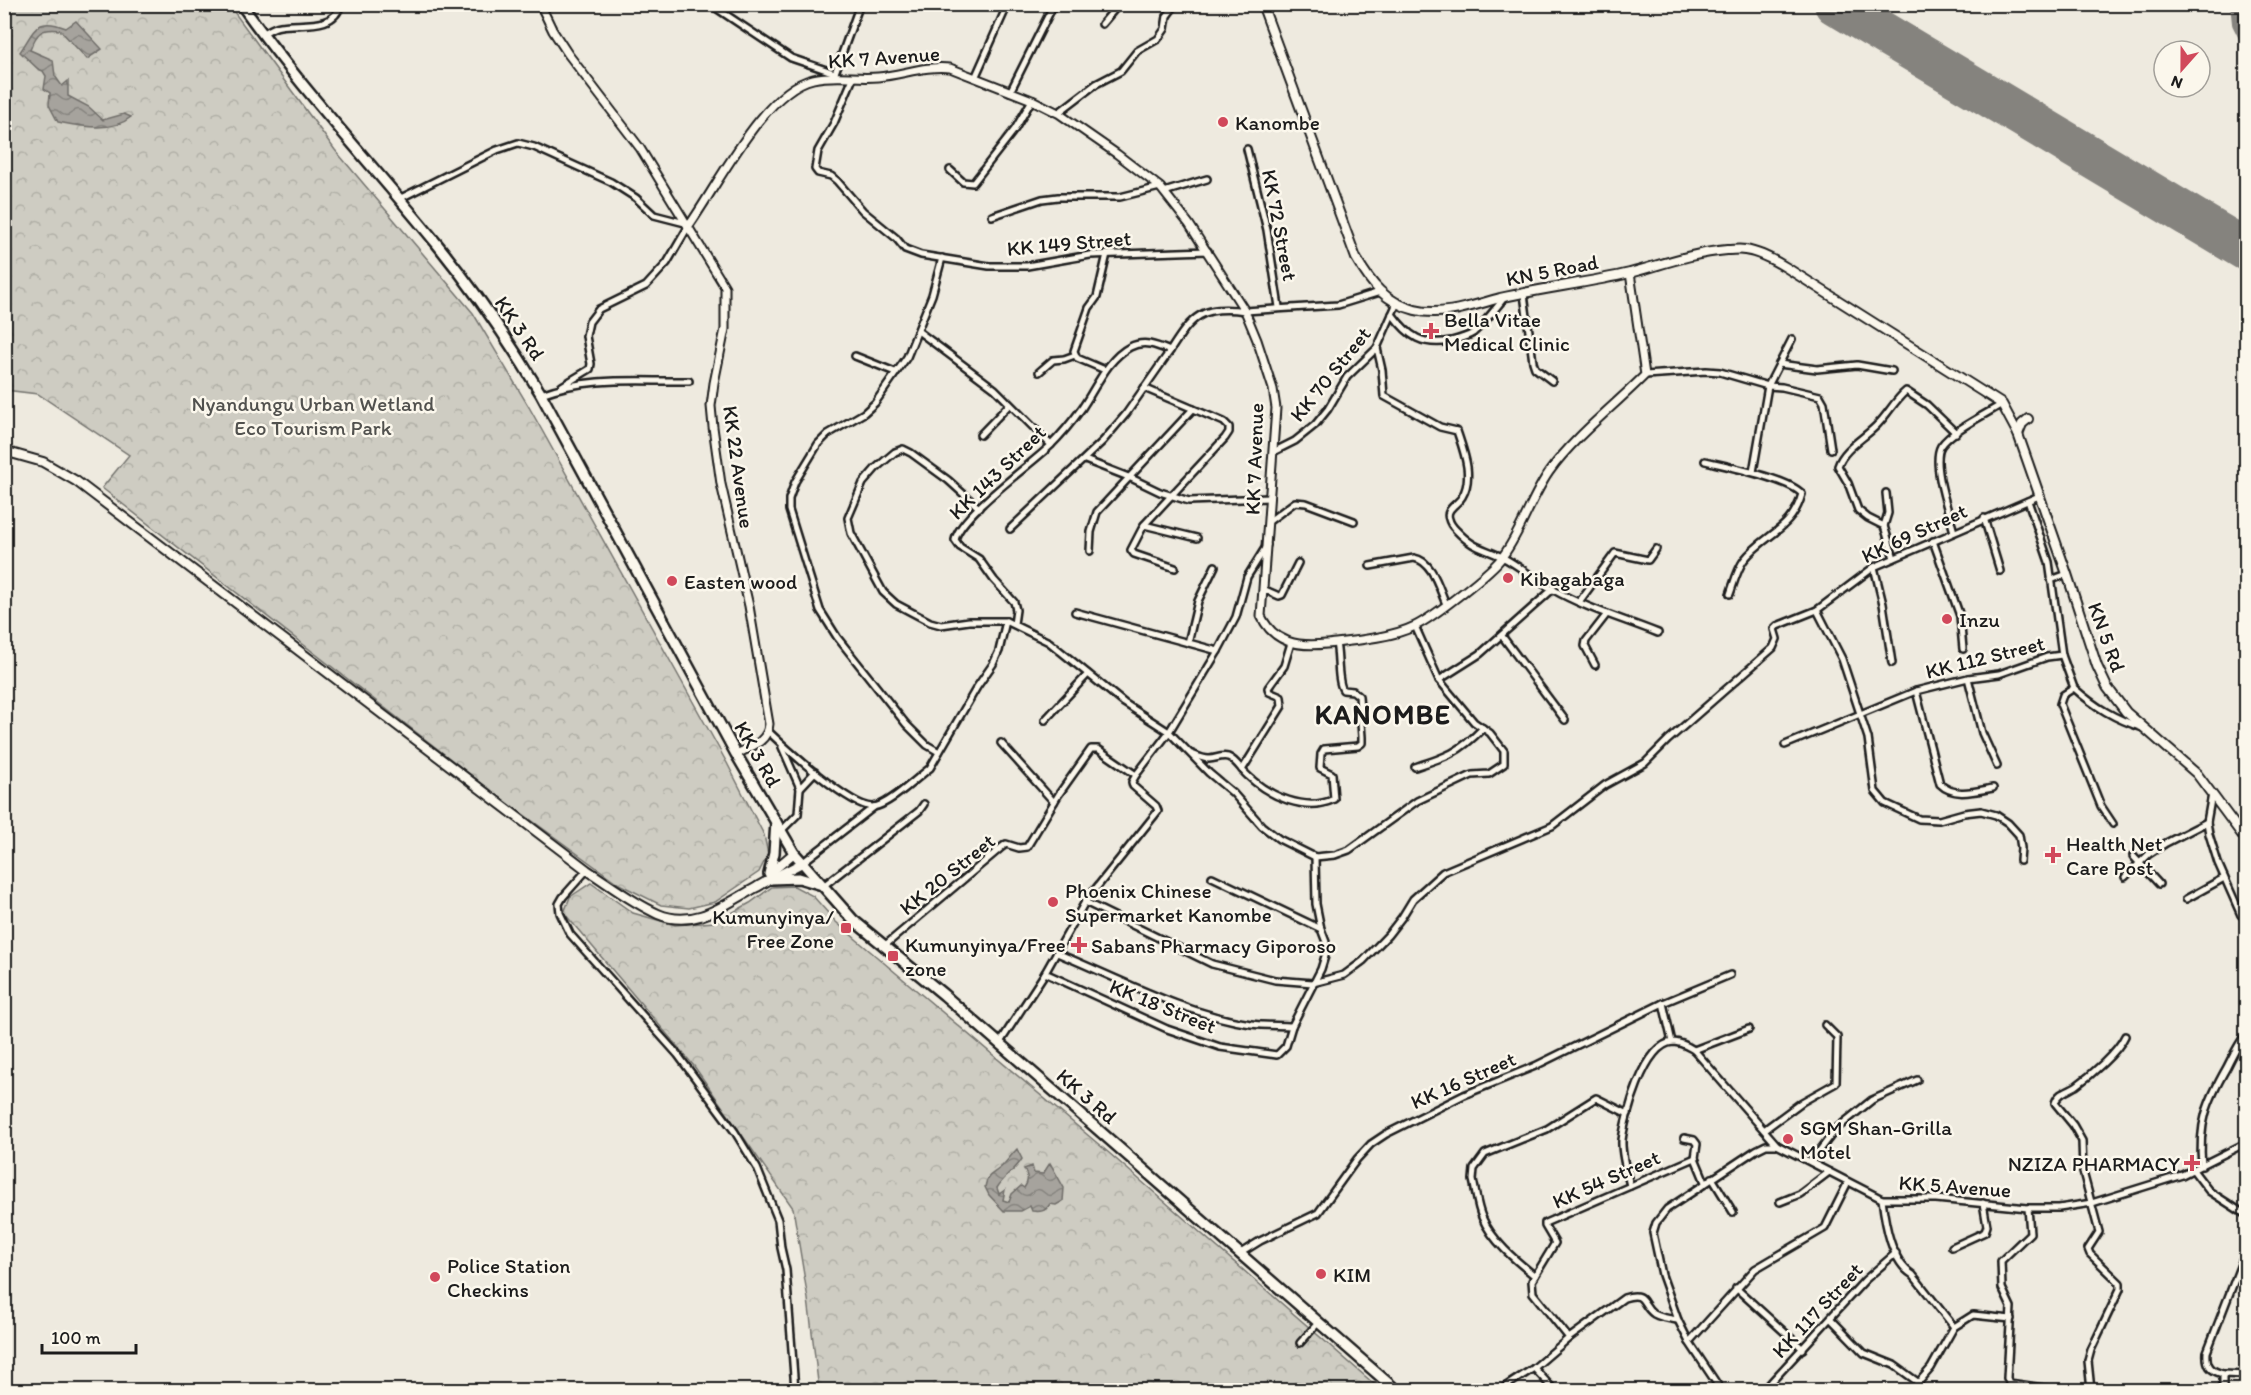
<svg xmlns="http://www.w3.org/2000/svg" width="2251" height="1395" viewBox="0 0 2251 1395" font-family="Itim,sans-serif">
<style>
.forest{fill:url(#forest-crowns);stroke:#75746f;stroke-width:1.5}
.water{fill:url(#water-waves);stroke:#6f6d69;stroke-width:1.5}
.lines{fill:none;stroke-linecap:round;stroke-linejoin:round}
.taxiway{stroke:#85837e;stroke-width:16}
.runway{stroke:#85837e;stroke-width:42}
.minor-casing{stroke:#1c1c1c;stroke-width:10}
.tertiary-casing{stroke:#1c1c1c;stroke-width:11}
.secondary-casing{stroke:#1c1c1c;stroke-width:12}
.trunk-casing{stroke:#1c1c1c;stroke-width:14}
.minor{stroke:#fbf7ec;stroke-width:5}
.tertiary{stroke:#fbf7ec;stroke-width:7}
.secondary{stroke:#fbf7ec;stroke-width:8}
.trunk{stroke:#fbf7ec;stroke-width:9}
.poi-dot{fill:#d1495b;stroke:#fbf7ec;stroke-width:2}
.labels{text-anchor:middle;dominant-baseline:central;stroke-width:5;stroke-linejoin:round;paint-order:stroke}
.street-label{font-size:21px;fill:#1c1c1c;stroke:#fbf7ec}
.poi-label{font-size:21px;fill:#1c1c1c;stroke:#fbf7ec;text-anchor:start}
.park-label{font-size:21px;fill:#51514e;stroke:#fbf7ec}
.district-label{font-size:27px;font-weight:bold;letter-spacing:1.5px;fill:#1c1c1c;stroke:#fbf7ec}
</style>
<defs>
<pattern id="forest-crowns" width="20" height="18" patternUnits="userSpaceOnUse" patternTransform="scale(1.5)"><rect width="20" height="18" fill="#ceccc2"/><path d="M2 6a3 3 0 1 1 6 0M12 15a3 3 0 1 1 6 0" fill="none" stroke="#b0afa6"/></pattern>
<pattern id="water-waves" width="16" height="10" patternUnits="userSpaceOnUse" patternTransform="scale(1.5)"><rect width="16" height="10" fill="#a6a39d"/><path d="M0 5q4-4 8 0t8 0" fill="none" stroke="#86847f"/></pattern>
</defs>
<rect width="100%" height="100%" fill="#eeeadf"/>
<filter id="ink" filterUnits="userSpaceOnUse"><feTurbulence type="fractalNoise" baseFrequency=".0167" numOctaves="2"/><feDisplacementMap in="SourceGraphic" scale="12" xChannelSelector="R" yChannelSelector="G"/><feConvolveMatrix kernelMatrix="1 2 1 2 8 2 1 2 1" color-interpolation-filters="sRGB"/></filter>
<g filter="url(#ink)">
<g class="forest">
<polygon points="5,5 229,5 335,150 473,313 529,407 727,763 764,835 768,854 759,872 715,902 689,908 661,905 619,884 498,796 102,488 129,455 38,394 5,390"/>
<polygon points="591,883 633,913 675,925 715,922 750,903 772,887 794,886 813,896 836,922 877,957 1109,1153 1381,1390 819,1390 808,1299 793,1208 694,1066 564,913 570,897"/>
</g>
<g class="water">
<path d="M76,21L102,49L87,59L60,30C41,28 37,32 30,50L53,60L55,76L62,86L68,81V96L89,107L103,120L124,114L131,117C112,133 80,126 58,122L49,105L50,93L44,89L46,76L43,71L38,69L20,52C35,30 36,16 66,28Z"/>
<path d="M1017,1149L1022,1159C1015,1171 1004,1176 997,1188L999,1194L1005,1190L1003,1200L1009,1202L1012,1194L1021,1186L1024,1188C1029,1181 1028,1177 1024,1169L1032,1166L1034,1173L1043,1174L1050,1163L1064,1188L1063,1201L1056,1205L1050,1204C1045,1212 1040,1212 1032,1211L1030,1206L1021,1211H1004L989,1195L985,1187C988,1174 990,1176 1000,1168C1006,1163 1011,1155 1017,1149Z"/>
</g>
<g class="lines">
<polyline class="taxiway" points="2238,4 2240,23 2246,35"/>
<polyline class="runway" points="1835,4 2246,250"/>
<g class="minor-casing">
<g id="minor">
<polyline points="710,4 791,58 835,73"/>
<polyline points="1102,24 1119,4"/>
<path d="M262,34C268,31 273,27 280,26C300,22 334,31 341,4"/>
<polyline points="835,73 860,4"/>
<polyline points="853,78 834,123 818,151 815,169 818,173 831,176 837,181 863,211 896,238 905,249 921,255 989,266 1027,266 1090,255 1208,251"/>
<polyline points="975,78 1008,4"/>
<polyline points="1010,92 1053,6"/>
<polyline points="1058,113 1096,84 1121,71 1137,51 1158,39 1165,29 1167,16 1176,4"/>
<polyline points="1247,149 1267,230 1279,307"/>
<polyline points="950,170 963,182 973,183 1015,129 1032,100"/>
<polyline points="1164,192 1207,179"/>
<polyline points="399,199 497,150 518,143 534,147 611,182 636,198 654,215 685,223"/>
<polyline points="992,216 1042,199 1058,197 1120,197 1160,187"/>
<polyline points="1524,294 1533,362 1535,368 1552,381"/>
<path d="M1392,314C1409,337 1422,346 1451,341C1459,339 1467,337 1473,333C1485,323 1495,309 1505,297"/>
<polyline points="918,331 995,389 1051,445"/>
<path d="M1377,348L1382,370L1384,396L1440,427L1457,431C1464,452 1474,477 1462,497C1457,505 1445,509 1449,519C1450,524 1453,527 1456,530C1474,549 1481,547 1502,557C1520,566 1535,580 1552,589C1585,608 1623,619 1658,633"/>
<polyline points="855,356 895,372"/>
<polyline points="1779,364 1817,369 1857,365 1892,371"/>
<polyline points="1105,370 1077,358 1074,351 1089,308 1097,297 1107,254"/>
<polyline points="1039,372 1053,360 1064,359 1075,355"/>
<polyline points="1645,375 1706,371 1720,372 1768,386 1782,387 1820,396 1824,403 1831,449"/>
<polyline points="562,386 590,369 591,364 586,336 589,322 599,309 646,286 667,263 688,227"/>
<polyline points="1144,388 1224,422 1229,427 1229,432 1225,438 1144,525 1131,550 1134,554 1175,568"/>
<path d="M541,394C590,376 638,382 689,381"/>
<polyline points="980,435 1009,405"/>
<polyline points="1273,452 1295,441 1315,425 1328,409 1347,377 1377,348 1397,303"/>
<polyline points="1085,460 1131,478 1160,492 1189,501 1269,498"/>
<path d="M1705,461C1726,466 1790,479 1802,494C1792,531 1764,534 1744,560C1737,570 1734,583 1730,594"/>
<polyline points="1753,472 1768,386 1792,339"/>
<polyline points="2028,501 2049,562 2062,655 2074,688 2063,695 2060,704 2101,806 2113,824"/>
<polyline points="979,508 948,480 911,453 903,449 895,452 876,468 863,483 848,518 851,533 883,592 896,604 930,622 941,625 969,621 1006,621 1049,642 1124,703 1169,732 1209,773 1233,793 1262,826 1279,839 1315,857"/>
<polyline points="1984,518 2000,571"/>
<polyline points="1268,522 1295,502 1306,503 1354,521"/>
<polyline points="1144,525 1197,538"/>
<polyline points="1884,526 1888,513 1886,493"/>
<polyline points="1010,529 1103,441 1126,414 1170,351"/>
<path d="M1954,532C1949,513 1931,463 1941,446C1952,430 1985,415 2002,404"/>
<polyline points="1933,541 1960,616 1963,649"/>
<polyline points="1090,551 1091,532 1097,512 1193,409"/>
<path d="M1894,558L1884,526L1868,518L1858,510L1848,483L1838,466C1844,448 1865,438 1878,424C1888,414 1895,400 1906,391L1927,405L1956,433"/>
<path d="M1370,566L1414,558C1433,561 1439,589 1446,604"/>
<polyline points="1874,567 1883,604 1892,663"/>
<polyline points="2051,580 2067,574"/>
<polyline points="1263,589 1279,596 1282,595 1298,563"/>
<polyline points="1579,602 1615,553 1648,560 1656,549"/>
<polyline points="1817,610 1842,659 1868,738 1875,791 1885,803 1919,819 1939,820 1964,813 1981,811 1996,815 2008,823 2019,835 2021,848 2020,861"/>
<polyline points="1075,612 1218,651"/>
<path d="M1014,624L1016,610L1014,602L994,580L979,559L960,547L955,540C960,515 1028,467 1049,447C1061,435 1072,422 1082,408C1096,388 1107,359 1130,347C1144,340 1156,345 1170,351C1192,316 1202,305 1245,311L1338,305L1380,292"/>
<polyline points="1502,636 1565,720"/>
<polyline points="1188,643 1198,601 1215,566"/>
<polyline points="1595,665 1585,646 1586,641 1607,614"/>
<polyline points="1968,678 1982,733 1997,766"/>
<polyline points="1439,680 1480,654 1553,589"/>
<path d="M2074,688C2095,707 2115,719 2143,728"/>
<path d="M1916,691L1940,784C1954,798 1976,791 1993,788"/>
<polyline points="1045,720 1088,674"/>
<path d="M769,732C787,749 850,807 873,807C888,806 918,777 930,768L977,687L993,664L999,651L1006,621"/>
<polyline points="1001,743 1054,802"/>
<polyline points="1785,745 1916,691 1968,678 1999,674 2047,657 2062,655"/>
<polyline points="939,752 927,745 906,724 837,637 820,610 789,510 789,499 795,482 818,444 828,434 864,413 875,403 907,357 932,295 942,258"/>
<path d="M1192,754C1197,756 1203,759 1209,759C1216,759 1221,755 1228,757C1236,760 1241,770 1248,776C1269,796 1306,813 1334,799L1332,774L1320,768L1321,754L1324,749L1358,746L1362,743V737L1359,696L1353,691L1343,690C1337,682 1339,655 1336,643"/>
<path d="M1415,767C1446,757 1459,753 1483,728"/>
<polyline points="1242,770 1282,706 1281,697 1269,692 1268,688 1284,666 1291,643"/>
<polyline points="800,788 815,772"/>
<polyline points="2212,794 2207,822 2209,834 2218,863 2241,915 2246,910"/>
<polyline points="781,831 798,814 800,788 782,747"/>
<polyline points="2133,856 2159,884"/>
<polyline points="1315,857 1335,855 1349,850 1417,801 1472,775 1489,774 1504,764 1504,751 1490,733 1474,722 1439,680 1415,626"/>
<polyline points="802,863 874,807"/>
<polyline points="587,870 563,897 559,904 560,913 570,934 678,1055 735,1132 757,1168 778,1220 781,1248 786,1270 795,1390"/>
<polyline points="1212,877 1321,929"/>
<polyline points="2125,877 2149,854 2166,843 2207,822"/>
<polyline points="822,887 919,811 924,804"/>
<polyline points="2186,899 2224,878"/>
<polyline points="1085,902 1212,964 1275,980 1313,983 1344,975 1363,961 1388,935 1402,917 1413,899 1443,872 1552,826 1605,785 1645,763 1668,740 1773,648 1777,639 1774,629 1777,626 1817,610 1874,567 2039,496"/>
<polyline points="883,947 1002,847 1006,844 1019,848 1027,847 1059,794 1091,749 1098,749 1136,775 1169,732 1218,651 1236,617 1247,577 1267,545"/>
<path d="M1057,953C1120,979 1184,1014 1251,1024C1264,1026 1279,1025 1292,1026"/>
<polyline points="1045,973 1167,1029 1220,1047 1277,1055 1286,1046 1292,1026 1321,969 1326,953 1326,942 1321,929 1316,904 1315,857"/>
<polyline points="1663,1003 1672,1042"/>
<polyline points="999,1044 1045,973 1085,902 1158,811 1156,806 1133,786 1132,782 1136,775"/>
<polyline points="1694,1050 1749,1029"/>
<polyline points="1764,1130 1802,1102 1836,1083 1837,1037 1825,1025"/>
<polyline points="1684,1138 1694,1140 1697,1144 1695,1158 1705,1182"/>
<polyline points="1811,1162 1836,1129 1872,1100 1917,1080"/>
<path d="M2202,1166C2198,1124 2207,1102 2227,1067C2233,1055 2238,1044 2246,1034"/>
<polyline points="2193,1170 2209,1191 2246,1215"/>
<polyline points="1712,1178 1733,1212"/>
<path d="M1630,1186C1627,1172 1621,1155 1622,1140C1625,1118 1644,1044 1673,1042C1681,1042 1687,1046 1694,1050L1777,1145"/>
<path d="M1882,1199C1885,1223 1891,1262 1913,1275L1954,1327"/>
<polyline points="1780,1202 1800,1194 1829,1172"/>
<polyline points="2028,1208 2030,1233 2001,1261 2002,1288 2011,1307 2007,1378 2009,1383 2057,1390"/>
<polyline points="1952,1247 1985,1232 1987,1226 1983,1203"/>
<polyline points="1239,1254 1260,1241 1318,1213 1357,1159 1371,1144 1386,1134 1464,1095 1535,1066 1663,1003 1730,975"/>
<path d="M1535,1276C1515,1260 1492,1241 1482,1217C1477,1206 1476,1192 1473,1180L1474,1169L1485,1154L1547,1129L1596,1098L1628,1114"/>
<polyline points="1736,1288 1803,1349"/>
<polyline points="1831,1319 1864,1353 1894,1365 1919,1383"/>
<path d="M1678,1320C1671,1319 1661,1318 1654,1314C1640,1304 1647,1291 1624,1298L1569,1338L1533,1293L1532,1281L1555,1243L1545,1226V1223L1695,1158"/>
<polyline points="1689,1342 1755,1269 1825,1228 1848,1182"/>
<polyline points="1300,1343 1318,1323"/>
<polyline points="1534,1368 1554,1390"/>
<polyline points="2223,1374 2246,1375"/>
<polyline points="1500,1390 1534,1368 1569,1338"/>
<polyline points="1721,1390 1689,1342 1678,1320 1662,1275 1653,1233 1656,1223 1667,1209 1756,1150 1766,1145 1777,1145 1882,1199 1936,1199 2028,1208 2059,1208 2092,1203 2182,1175 2246,1143"/>
<polyline points="1764,1390 1865,1280 1896,1253"/>
<polyline points="1912,1390 1931,1368 1954,1327 1973,1315 2011,1319"/>
<path d="M2091,1390L2088,1361L2091,1350L2120,1289V1283L2090,1254L2088,1249L2099,1232L2083,1172L2082,1141L2073,1125L2055,1103C2058,1093 2067,1091 2076,1086C2090,1076 2118,1052 2125,1036"/>
<path d="M2223,1390V1374C2210,1371 2206,1365 2207,1352L2246,1251"/>
</g>
</g>
<g class="tertiary-casing">
<g id="tertiary">
<path d="M540,4L553,31L568,54L640,148L725,287V329L714,383L711,406L713,427L721,484L749,606L769,724C768,742 751,747 736,754"/>
<path d="M688,227C717,187 764,90 813,79C834,74 857,79 878,77C902,75 926,65 950,68L1032,100L1058,113L1117,154L1160,187L1189,224L1245,311L1257,340L1273,389L1276,408L1261,616C1274,643 1298,647 1326,644C1352,641 1391,638 1415,626C1432,618 1493,571 1503,556C1522,530 1531,498 1549,472C1574,437 1614,406 1645,375L1630,273"/>
</g>
</g>
<g class="secondary-casing">
<g id="secondary">
<path d="M1262,4L1356,258C1371,284 1385,302 1415,310C1443,317 1474,305 1500,298C1543,288 1587,283 1630,273C1663,264 1692,253 1727,250C1733,250 1740,249 1745,250C1760,252 1774,260 1787,268L2002,404L2018,434L2067,574L2097,666L2107,687L2126,712L2197,774L2246,840"/>
<polyline points="2018,434 2022,424 2028,419"/>
<path d="M4,451L43,462L76,481L587,870C610,885 633,903 658,914C695,930 727,903 757,887C772,878 787,871 802,863"/>
<polyline points="769,874 794,853"/>
</g>
</g>
<g class="trunk-casing">
<g id="trunk">
<path d="M241,4C301,89 372,164 437,244C475,291 510,342 541,394L736,754L794,853L853,920L944,995L1396,1390"/>
<polyline points="769,874 774,853 776,822"/>
<polyline points="771,879 799,878 819,884"/>
</g>
</g>
<use href="#minor" class="minor"/>
<use href="#tertiary" class="tertiary"/>
<use href="#secondary" class="secondary"/>
<use href="#trunk" class="trunk"/>
</g>
</g>
<g class="poi-dot">
<circle cx="1223" cy="122" r="6"/>
<path d="M1428 322h6v6h6v6h-6v6h-6v-6h-6v-6h6z"/>
<circle cx="1508" cy="578" r="6"/>
<circle cx="672" cy="581" r="6"/>
<circle cx="1947" cy="619" r="6"/>
<path d="M2050 846h6v6h6v6h-6v6h-6v-6h-6v-6h6z"/>
<circle cx="1053" cy="902" r="6"/>
<rect x="840" y="922" width="12" height="12" rx="3"/>
<path d="M1076 936h6v6h6v6h-6v6h-6v-6h-6v-6h6z"/>
<rect x="887" y="950" width="12" height="12" rx="3"/>
<circle cx="1788" cy="1139" r="6"/>
<path d="M2189 1154h6v6h6v6h-6v6h-6v-6h-6v-6h6z"/>
<circle cx="1321" cy="1274" r="6"/>
<circle cx="435" cy="1277" r="6"/>
</g>
<g class="labels">
<g class="street-label">
<text transform="translate(884 57) rotate(-4)">KK 7 Avenue</text>
<text transform="translate(1280 225) rotate(79)">KK 72 Street</text>
<text transform="translate(1069 243) rotate(-5)">KK 149 Street</text>
<text transform="translate(1552 270) rotate(-11)">KN 5 Road</text>
<text transform="translate(520 328) rotate(56)">KK 3 Rd</text>
<text transform="translate(1330 374) rotate(-51)">KK 70 Street</text>
<text transform="translate(1254 459) rotate(-88)">KK 7 Avenue</text>
<text transform="translate(739 467) rotate(82)">KK 22 Avenue</text>
<text transform="translate(997 472) rotate(-44)">KK 143 Street</text>
<text transform="translate(1914 533) rotate(-25)">KK 69 Street</text>
<text transform="translate(2107 637) rotate(70)">KN 5 Rd</text>
<text transform="translate(1985 657) rotate(-14)">KK 112 Street</text>
<text transform="translate(758 754) rotate(60)">KK 3 Rd</text>
<text transform="translate(947 874) rotate(-39)">KK 20 Street</text>
<text transform="translate(1163 1006) rotate(22)">KK 18 Street</text>
<text transform="translate(1463 1080) rotate(-24)">KK 16 Street</text>
<text transform="translate(1087 1096) rotate(41)">KK 3 Rd</text>
<text transform="translate(1606 1179) rotate(-24)">KK 54 Street</text>
<text transform="translate(1955 1186) rotate(4)">KK 5 Avenue</text>
<text transform="translate(1817 1310) rotate(-47)">KK 117 Street</text>
</g>
<g class="poi-label">
<text x="1235" y="122">Kanombe</text>
<text x="1444" y="319">Bella Vitae<tspan x="1444" dy="24">Medical Clinic</tspan></text>
<text x="1520" y="578">Kibagabaga</text>
<text x="684" y="581">Easten wood</text>
<text x="1959" y="619">Inzu</text>
<text x="2066" y="843">Health Net<tspan x="2066" dy="24">Care Post</tspan></text>
<text x="1065" y="890">Phoenix Chinese<tspan x="1065" dy="24">Supermarket Kanombe</tspan></text>
<text x="834" y="916" text-anchor="end">Kumunyinya/<tspan x="834" dy="24">Free Zone</tspan></text>
<text x="905" y="944">Kumunyinya/Free<tspan x="905" dy="24">zone</tspan></text>
<text x="1091" y="945">Sabans Pharmacy Giporoso</text>
<text x="1800" y="1127">SGM Shan-Grilla<tspan x="1800" dy="24">Motel</tspan></text>
<text x="2180" y="1163" text-anchor="end">NZIZA PHARMACY</text>
<text x="447" y="1265">Police Station<tspan x="447" dy="24">Checkins</tspan></text>
<text x="1333" y="1274">KIM</text>
</g>
<g class="park-label">
<text x="313" y="403">Nyandungu Urban Wetland<tspan x="313" dy="24">Eco Tourism Park</tspan></text>
</g>
<g class="district-label">
<text x="1383" y="714">KANOMBE</text>
</g>
</g>
<rect width="2251" height="1395" fill="none" stroke="#fbf7ec" stroke-width="24"/>
<rect x="12" y="12" width="2227" height="1371" fill="none" stroke="#1c1c1c" stroke-width="2" filter="url(#ink)"/>
<g transform="translate(2182 69) rotate(201)"><circle r="28" fill="#fbf7ec" stroke="#a29f99" stroke-width="1.5"/>
<path d="M0-4.5L10 22L0 15L-10 22Z" fill="#d1495b"/>
<text y="-9" font-size="16" font-weight="bold" text-anchor="middle" fill="#1c1c1c">N</text>
</g>
<path d="M42 1344v9h94v-9" fill="none" stroke="#1c1c1c" stroke-width="3"/>
<text x="51" y="1344" font-size="18" fill="#1c1c1c" stroke="#fbf7ec" stroke-width="4.5" paint-order="stroke">100 m</text>
</svg>
